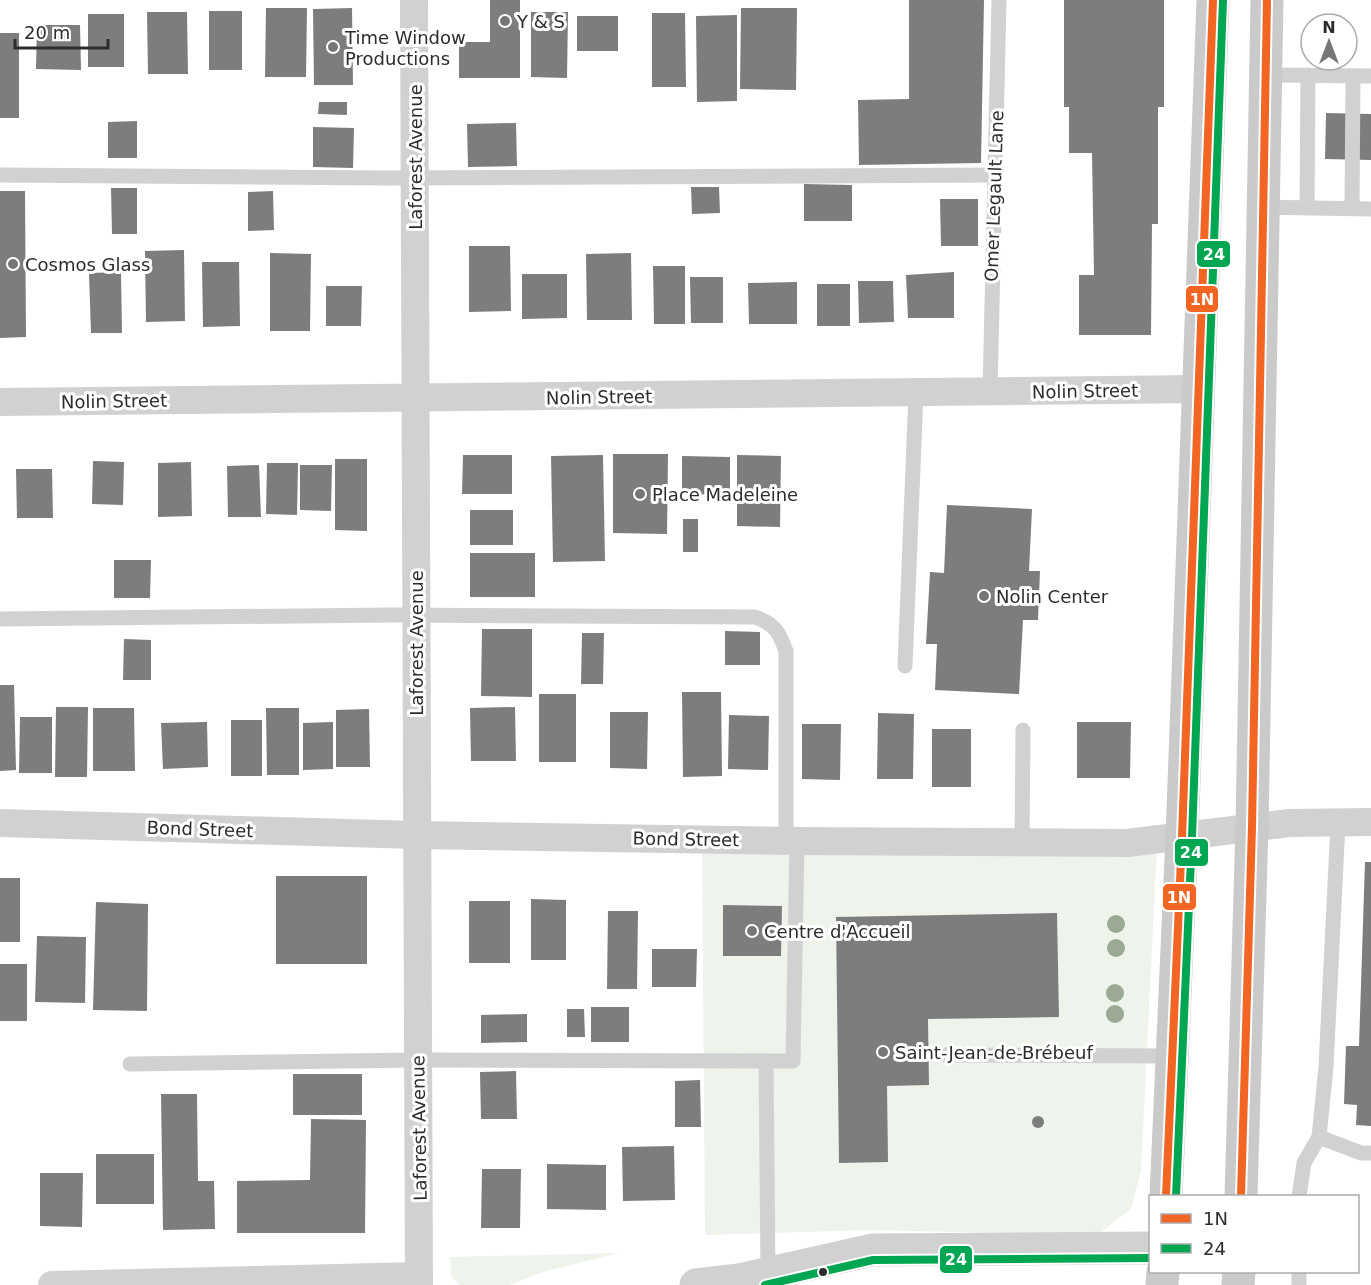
<svg xmlns="http://www.w3.org/2000/svg" width="1371" height="1285" viewBox="0 0 1371 1285" font-family="'DejaVu Sans',sans-serif">
<style>
.green{fill:#eef3eb}
.building{fill:#7d7d7d}
.lines{fill:none;stroke-linecap:round;stroke-linejoin:round}
.service{stroke:#d1d1d1;stroke-width:15}
.minor{stroke:#d1d1d1;stroke-width:28}
.tertiary{stroke:#d1d1d1;stroke-width:33}
.secondary{stroke:#cacaca;stroke-width:33}
.bus-1-casing{stroke:#fff;stroke-width:12}
.bus-2-casing{stroke:#fff;stroke-width:12}
.bus-1{stroke:#f26522;stroke-width:8}
.bus-2{stroke:#00a651;stroke-width:8}
.tree{fill:#9ba995}
.poi-dot{fill:#767676;stroke:#fff;stroke-width:2}
.bus-dot{fill:#2c2c2c;stroke:#fff;stroke-width:2}
.labels{text-anchor:middle;dominant-baseline:central;stroke-width:6;stroke-linejoin:round;paint-order:stroke}
.poi-label{font-size:18px;fill:#2c2c2c;stroke:#fff;text-anchor:start}
.street-label{font-size:18px;fill:#2c2c2c;stroke:#fff}
.line-badge{stroke:#fff;stroke-width:2}
.badge-label{font-size:16px;text-anchor:middle;font-weight:bold;fill:#fff}
</style>
<rect width="100%" height="100%" fill="#fff"/>
<g class="green">
<polygon points="702,837 1157,846 1141,1171 1131,1209 1097,1235 869,1230 705,1235"/>
<polygon points="619,1253 543,1272 510,1285 460,1285 451,1277 450,1257"/>
</g>
<g class="building">
<polygon points="490,0 520,0 520,78 459,78 459,42 490,42"/>
<polygon points="909,0 984,0 981,163 859,165 858,100 909,99"/>
<polygon points="1064,0 1164,0 1164,107 1158,107 1158,224 1152,224 1151,335 1079,335 1079,275 1094,275 1092,153 1069,153 1069,107 1064,107"/>
<polygon points="266,8 307,8 306,77 265,77"/>
<polygon points="352,8 353,85 314,85 313,9"/>
<polygon points="741,8 797,8 796,90 740,89"/>
<rect x="209" y="11" width="33" height="59"/>
<polygon points="147,12 187,12 188,74 148,74"/>
<polygon points="531,12 568,12 567,78 531,77"/>
<polygon points="652,13 685,13 686,87 652,87"/>
<rect x="88" y="14" width="36" height="53"/>
<polygon points="737,15 737,101 697,102 696,16"/>
<rect x="577" y="16" width="41" height="35"/>
<polygon points="37,25 80,25 81,70 36,69"/>
<rect x="0" y="33" width="19" height="85"/>
<polygon points="319,102 347,102 347,115 318,114"/>
<polygon points="1326,113 1371,114 1371,160 1325,159"/>
<polygon points="137,121 137,158 108,158 108,122"/>
<polygon points="516,123 517,166 468,167 467,124"/>
<polygon points="313,127 354,128 353,168 313,167"/>
<polygon points="804,184 852,185 852,221 804,221"/>
<polygon points="691,187 719,187 720,213 692,214"/>
<polygon points="111,188 137,188 137,234 112,234"/>
<polygon points="0,191 25,191 26,337 0,338"/>
<polygon points="273,191 274,230 248,231 248,192"/>
<polygon points="940,199 978,199 978,246 941,246"/>
<polygon points="469,246 510,246 511,311 469,312"/>
<polygon points="184,250 185,321 146,322 145,251"/>
<polygon points="270,253 311,254 310,331 270,331"/>
<polygon points="631,253 632,320 587,320 586,254"/>
<polygon points="202,262 239,262 240,326 203,327"/>
<polygon points="653,266 685,266 685,324 654,324"/>
<polygon points="121,272 122,333 91,333 89,273"/>
<polygon points="954,272 954,318 908,318 906,275"/>
<polygon points="522,274 567,274 567,318 522,319"/>
<polygon points="690,277 723,277 723,323 691,323"/>
<polygon points="858,281 893,281 894,322 859,323"/>
<polygon points="797,282 797,324 749,324 748,283"/>
<rect x="817" y="284" width="33" height="42"/>
<polygon points="326,286 362,286 361,326 326,326"/>
<polygon points="613,454 668,454 667,534 613,533"/>
<polygon points="463,455 512,455 512,494 462,494"/>
<polygon points="603,455 605,561 553,562 551,456"/>
<polygon points="737,455 781,456 780,527 737,526"/>
<polygon points="682,456 730,457 730,495 682,494"/>
<polygon points="335,459 367,459 367,531 335,530"/>
<polygon points="93,461 124,462 123,505 92,504"/>
<polygon points="191,462 192,516 158,517 158,463"/>
<polygon points="267,463 298,463 297,515 266,514"/>
<polygon points="259,465 261,517 228,517 227,466"/>
<polygon points="300,465 332,465 331,511 300,510"/>
<polygon points="16,469 52,469 53,518 17,518"/>
<polygon points="947,505 1032,509 1029,571 1040,571 1038,620 1023,620 1019,694 935,690 937,644 926,644 930,572 944,573"/>
<rect x="470" y="510" width="43" height="35"/>
<rect x="683" y="519" width="15" height="33"/>
<rect x="470" y="553" width="65" height="44"/>
<polygon points="114,560 151,560 150,598 114,598"/>
<polygon points="482,629 532,629 532,697 481,696"/>
<polygon points="725,631 760,632 760,665 725,665"/>
<polygon points="582,633 604,633 603,684 581,684"/>
<polygon points="124,639 151,640 151,680 123,680"/>
<polygon points="0,685 14,685 16,770 0,771"/>
<polygon points="682,692 721,692 722,776 683,777"/>
<rect x="539" y="694" width="37" height="68"/>
<polygon points="56,707 88,707 87,777 55,777"/>
<polygon points="515,707 516,761 471,761 470,708"/>
<polygon points="93,708 134,708 135,771 93,771"/>
<polygon points="266,708 299,708 299,775 267,775"/>
<polygon points="369,709 370,767 336,767 336,710"/>
<polygon points="610,712 648,712 647,769 610,768"/>
<polygon points="878,713 914,714 913,779 877,779"/>
<polygon points="729,715 769,716 768,770 728,769"/>
<polygon points="20,717 52,717 52,773 19,773"/>
<rect x="231" y="720" width="31" height="56"/>
<polygon points="207,722 208,767 163,769 161,723"/>
<polygon points="333,722 333,769 303,770 303,723"/>
<polygon points="1077,722 1131,722 1130,778 1077,778"/>
<polygon points="802,724 841,724 840,780 802,779"/>
<rect x="932" y="729" width="39" height="58"/>
<polygon points="1365,862 1371,862 1371,1126 1356,1125 1357,1105 1344,1104 1346,1046 1359,1046"/>
<rect x="276" y="876" width="91" height="88"/>
<rect x="0" y="878" width="20" height="64"/>
<polygon points="531,899 566,900 566,960 531,960"/>
<rect x="469" y="901" width="41" height="62"/>
<polygon points="96,902 148,904 147,1011 93,1010"/>
<polygon points="723,905 782,906 781,956 723,956"/>
<polygon points="608,911 638,911 637,989 607,989"/>
<polygon points="1057,913 1059,1017 928,1019 929,1085 887,1086 888,1162 839,1163 836,917"/>
<polygon points="37,936 86,937 85,1003 35,1002"/>
<polygon points="652,949 697,949 696,987 652,987"/>
<rect x="0" y="964" width="27" height="57"/>
<rect x="591" y="1007" width="38" height="35"/>
<polygon points="567,1009 584,1009 585,1037 567,1037"/>
<polygon points="527,1014 527,1042 481,1043 481,1015"/>
<polygon points="516,1071 517,1119 481,1119 480,1072"/>
<rect x="293" y="1074" width="69" height="41"/>
<polygon points="700,1080 701,1127 675,1127 675,1081"/>
<polygon points="161,1094 197,1094 198,1181 214,1181 215,1229 163,1230"/>
<circle cx="1038" cy="1122" r="6"/>
<polygon points="311,1119 366,1120 365,1233 237,1233 237,1181 310,1180"/>
<polygon points="674,1146 675,1200 623,1201 622,1147"/>
<rect x="96" y="1154" width="58" height="50"/>
<polygon points="547,1164 606,1165 606,1210 547,1209"/>
<polygon points="482,1169 521,1169 520,1228 481,1228"/>
<polygon points="40,1173 83,1173 82,1227 40,1226"/>
</g>
<g class="lines">
<g class="service">
<polyline points="1266,75 1371,76"/>
<polyline points="0,175 387,178 994,175"/>
<polyline points="1263,207 1371,209"/>
<polyline points="1307,208 1308,75"/>
<polyline points="1352,208 1353,76"/>
<polyline points="990,392 999,0"/>
<path d="M0,619L390,615L755,617C775,624 779,632 786,651V841"/>
<polyline points="905,666 916,393"/>
<polyline points="1022,843 1023,730"/>
<polyline points="945,1055 1172,1056"/>
<polyline points="766,1061 768,1273"/>
<polyline points="130,1064 418,1060 793,1061 797,841"/>
<polyline points="1319,1137 1361,1153 1371,1153"/>
<polyline points="1299,1196 1304,1163 1319,1137 1326,1067 1338,823"/>
<polyline points="1299,1272 1299,1285"/>
</g>
<g class="minor">
<polyline points="414,0 419,1285"/>
<polyline points="0,402 1199,389"/>
<polyline points="0,823 416,835 797,841 1127,843 1289,823 1371,822"/>
<polyline points="52,1285 419,1276"/>
</g>
<polyline class="tertiary" points="696,1285 739,1280 872,1250 1150,1248"/>
<g class="secondary">
<polyline points="1166,1196 1182,837 1213,0"/>
<polyline points="1241,1196 1252,827 1267,0"/>
<polyline points="1162,1285 1163,1272"/>
<polyline points="1238,1285 1239,1272"/>
</g>
<g class="bus-1-casing">
<g id="bus-1">
<polyline points="1166,1196 1182,837 1213,0"/>
<polyline points="1241,1196 1252,827 1267,0"/>
</g>
</g>
<g class="bus-2-casing">
<g id="bus-2">
<polyline points="1176,1196 1192,837 1223,0"/>
<polyline points="765,1285 873,1260 1150,1258"/>
</g>
</g>
<use href="#bus-1" class="bus-1"/>
<use href="#bus-2" class="bus-2"/>
</g>
<g class="tree">
<circle cx="1116" cy="924" r="9"/>
<circle cx="1116" cy="948" r="9"/>
<circle cx="1115" cy="993" r="9"/>
<circle cx="1115" cy="1014" r="9"/>
</g>
<g class="poi-dot">
<circle cx="505" cy="21" r="6"/>
<circle cx="333" cy="47" r="6"/>
<circle cx="13" cy="264" r="6"/>
<circle cx="640" cy="494" r="6"/>
<circle cx="984" cy="596" r="6"/>
<circle cx="752" cy="931" r="6"/>
<circle cx="883" cy="1052" r="6"/>
</g>
<circle class="bus-dot" cx="823" cy="1272" r="5"/>
<g class="labels">
<g class="poi-label">
<text x="517" y="21">Y &amp; S</text>
<text x="345" y="37">Time Window<tspan x="345" dy="21">Productions</tspan></text>
<text x="25" y="264">Cosmos Glass</text>
<text x="652" y="494">Place Madeleine</text>
<text x="996" y="596">Nolin Center</text>
<text x="764" y="931">Centre d'Accueil</text>
<text x="895" y="1052">Saint-Jean-de-Brébeuf</text>
</g>
<g class="street-label">
<text transform="translate(415 157) rotate(-90)">Laforest Avenue</text>
<text transform="translate(994 196) rotate(-88)">Omer Legault Lane</text>
<text transform="translate(1085 391) rotate(-1)">Nolin Street</text>
<text transform="translate(599 397) rotate(-1)">Nolin Street</text>
<text transform="translate(114 401) rotate(-1)">Nolin Street</text>
<text transform="translate(416 643) rotate(-90)">Laforest Avenue</text>
<text transform="translate(200 829) rotate(2)">Bond Street</text>
<text transform="translate(686 839) rotate(1)">Bond Street</text>
<text transform="translate(419 1128) rotate(-91)">Laforest Avenue</text>
</g>
</g>
<g class="line-badge">
<rect x="1196" y="240" width="35" height="28" rx="6" fill="#00a651"/>
<rect x="1185" y="285" width="34" height="28" rx="6" fill="#f26522"/>
<rect x="1174" y="838" width="35" height="29" rx="6" fill="#00a651"/>
<rect x="1162" y="883" width="35" height="28" rx="6" fill="#f26522"/>
<rect x="939" y="1245" width="34" height="29" rx="6" fill="#00a651"/>
</g>
<g class="badge-label">
<text x="1214" y="260">24</text>
<text x="1202" y="305">1N</text>
<text x="1191" y="858">24</text>
<text x="1179" y="903">1N</text>
<text x="956" y="1265">24</text>
</g>
<rect x="1149" y="1195" width="210" height="78" fill="#ffffff" stroke="#ababab" stroke-width="1.5"/>
<rect x="1161" y="1214" width="30" height="9" fill="#f26522" stroke="#ababab" stroke-width="1.5"/>
<text x="1203" y="1225" font-size="18" fill="#2c2c2c">1N</text>
<rect x="1161" y="1244" width="30" height="9" fill="#00a651" stroke="#ababab" stroke-width="1.5"/>
<text x="1203" y="1255" font-size="18" fill="#2c2c2c">24</text>
<g transform="translate(1329 42)"><circle r="28" fill="#ffffff" stroke="#ababab" stroke-width="1.5"/>
<path d="M0-4.5L10 22L0 15L-10 22Z" fill="#767676"/>
<text y="-9" font-size="16" font-weight="bold" text-anchor="middle" fill="#2c2c2c">N</text>
</g>
<path d="M15 39v9h93v-9" fill="none" stroke="#2c2c2c" stroke-width="3"/>
<text x="24" y="39" font-size="18" fill="#2c2c2c" stroke="#ffffff" stroke-width="4.5" paint-order="stroke">20 m</text>
</svg>
